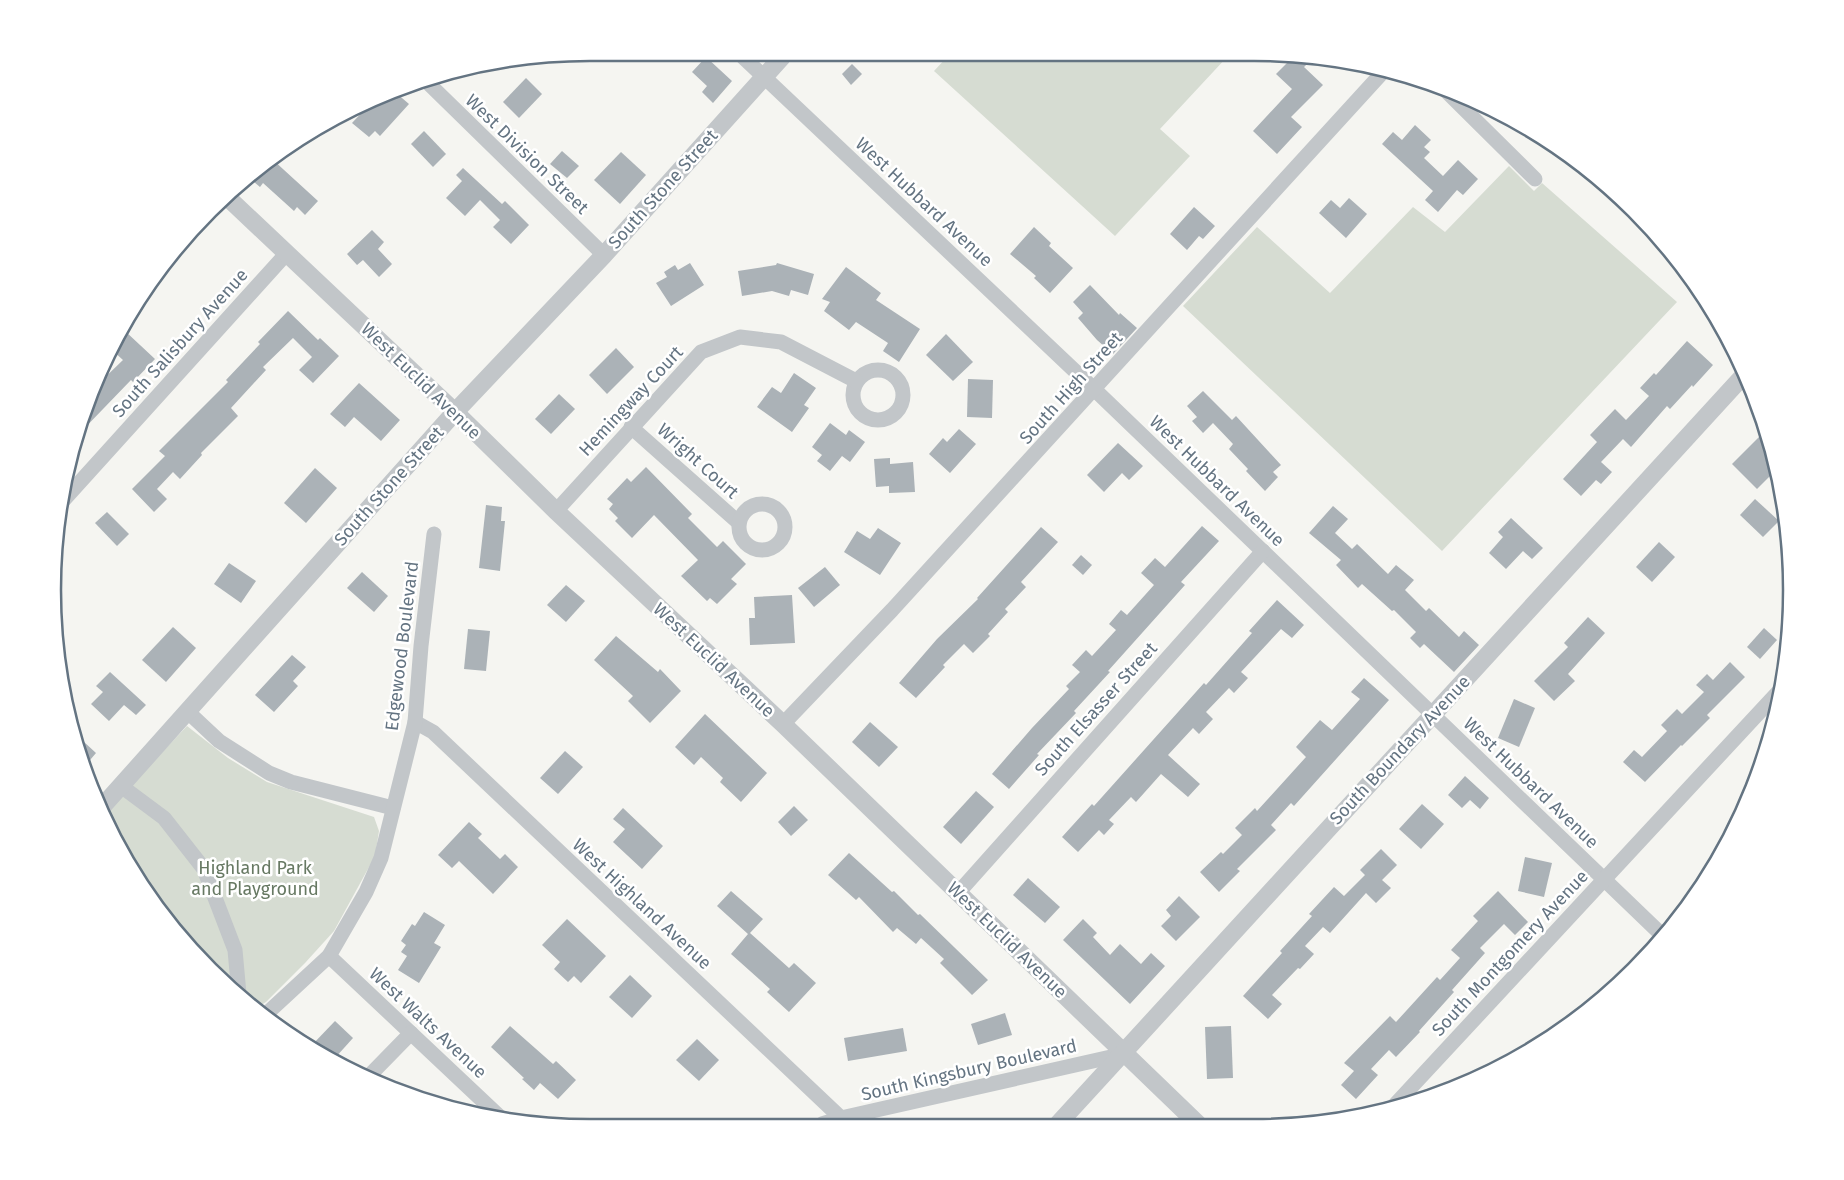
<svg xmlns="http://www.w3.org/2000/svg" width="1844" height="1180" viewBox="0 0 1844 1180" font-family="'Fira Sans',sans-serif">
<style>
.green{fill:#d6dcd2}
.building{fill:#abb2b7}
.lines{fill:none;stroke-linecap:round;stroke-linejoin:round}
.minor{stroke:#c2c6c9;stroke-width:15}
.tertiary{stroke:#c2c6c9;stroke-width:18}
.labels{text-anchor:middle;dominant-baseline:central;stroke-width:5;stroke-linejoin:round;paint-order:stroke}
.street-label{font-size:18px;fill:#647482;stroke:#fff}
.park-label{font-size:18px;fill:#677963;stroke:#fff}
.rim{fill:none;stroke:#647482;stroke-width:2.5}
</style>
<rect width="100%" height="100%" fill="#f5f5f1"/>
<g class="green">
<polygon points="947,57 1227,57 1160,129 1190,156 1115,236 934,71"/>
<polygon points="1509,166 1534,191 1542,183 1677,302 1442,551 1183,306 1257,227 1330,293 1413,207 1445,232"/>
<path d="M187,726L228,758L267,782L374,817L379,831L375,856L334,931L305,963L266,1002L255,1009C233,989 205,966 185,944C156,909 119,857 103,815Z"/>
</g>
<g class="building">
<polygon points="706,57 732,81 713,103 702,92 707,86 692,72"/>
<polygon points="1293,57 1314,57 1304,67 1323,85 1291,117 1302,127 1277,154 1253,131 1292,89 1276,74"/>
<polygon points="852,64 862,74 851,85 842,74"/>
<polygon points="526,78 542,94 519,118 503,102"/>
<polygon points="395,92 409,104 380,136 375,131 369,137 352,123 369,105"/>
<polygon points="1415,125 1431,140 1424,147 1430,152 1424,158 1443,176 1458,160 1478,179 1463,195 1457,190 1438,212 1425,200 1433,191 1382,144 1393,132 1402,140"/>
<polygon points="424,131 446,154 433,167 411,144"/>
<polygon points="562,151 579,166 567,178 550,164"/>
<polygon points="621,152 646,175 620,204 594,180"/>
<polygon points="272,159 318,201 305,215 297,207 294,211 263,183 260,187 249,178"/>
<polygon points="463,168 502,204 505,201 529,225 511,244 493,227 500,220 480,200 465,216 446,198 462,181 456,175"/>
<polygon points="1349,198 1367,214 1346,238 1319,213 1331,200 1340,208"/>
<polygon points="1194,207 1215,226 1203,239 1199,236 1187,250 1170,234"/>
<polygon points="1034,227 1051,243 1049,246 1073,268 1050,293 1034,278 1036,276 1010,254"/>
<polygon points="372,230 384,242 378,249 392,264 379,277 363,260 357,265 347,254"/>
<polygon points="690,263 704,285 671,306 656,283 667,277 664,272 675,265 678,270"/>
<polygon points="777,263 814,274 808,295 791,290 789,296 772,291 742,296 738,271 776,265"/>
<polygon points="846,267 881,293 876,300 920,329 899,362 883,351 888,343 856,322 849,330 824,311 830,302 822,299"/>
<polygon points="1090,285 1119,315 1120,313 1137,328 1113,354 1097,340 1078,318 1083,313 1073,302"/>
<polygon points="288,311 318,340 320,338 339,356 313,383 299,370 312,357 293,338 263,367 266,370 231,408 238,416 201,453 202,455 180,479 173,472 157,489 167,499 154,512 132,489 165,456 159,451 228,382 226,380 260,344 258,342"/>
<polygon points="125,331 155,359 133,382 131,380 76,437 81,417 94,388 123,360 112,350 115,343"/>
<polygon points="946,334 973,362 953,381 926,355"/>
<polygon points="1687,341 1713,365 1693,387 1692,385 1670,409 1667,406 1631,447 1623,439 1601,462 1612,472 1601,484 1596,480 1581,496 1563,479 1597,442 1590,435 1615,409 1626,420 1649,396 1640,388 1654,373 1656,375"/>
<polygon points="616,348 634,367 607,394 589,375"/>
<polygon points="794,373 816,388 804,405 809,408 792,432 757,407 772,387 781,393"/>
<polygon points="968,379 993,380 992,418 967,417"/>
<polygon points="359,383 400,420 381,441 354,417 345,427 330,414"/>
<polygon points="1203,391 1232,420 1236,416 1281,465 1273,472 1278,477 1265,491 1246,471 1248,469 1229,449 1233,444 1213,423 1203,433 1192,421 1197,417 1187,406"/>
<polygon points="559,394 575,409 551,434 535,419"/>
<polygon points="830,423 846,435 849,430 865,442 850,462 842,456 830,471 817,461 822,455 812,447"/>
<polygon points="959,429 976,444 950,473 929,454 943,438 947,442"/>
<polygon points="1766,430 1775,471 1757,489 1732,464"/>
<polygon points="1118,443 1143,466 1129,480 1122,473 1104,492 1087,475"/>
<polygon points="890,458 890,464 913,462 915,492 889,493 889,486 876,487 874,459"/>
<polygon points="646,467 692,514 688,518 717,547 723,541 746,564 731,579 737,584 717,604 710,598 707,601 681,576 698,560 654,515 632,538 615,521 618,518 609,509 613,504 607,499 627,478 631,482"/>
<polygon points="315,468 337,488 306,523 284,503"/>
<polygon points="1755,499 1779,521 1763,537 1740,515"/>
<polygon points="486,505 502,507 501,521 505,521 500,571 479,568"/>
<polygon points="1333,506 1348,519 1335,533 1352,549 1357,544 1388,574 1396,565 1414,580 1405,590 1426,611 1429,608 1459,637 1464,631 1479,645 1454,672 1424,644 1420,648 1410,638 1416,632 1394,610 1392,611 1362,584 1358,588 1336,565 1341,560 1309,533"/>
<polygon points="107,512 129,534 117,546 95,523"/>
<polygon points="1511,518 1543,548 1532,559 1523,551 1506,569 1489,553 1503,537 1498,532"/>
<polygon points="1202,526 1219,541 1181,582 1185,585 1108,671 1110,672 1074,711 1076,713 1037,754 1039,755 1009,789 992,774 1032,728 1069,689 1066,686 1080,672 1072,665 1086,650 1092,656 1116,630 1109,624 1121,610 1127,615 1154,585 1141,573 1155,558 1165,567"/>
<polygon points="1041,527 1058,542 1021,582 1026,587 1005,609 1008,612 988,634 990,636 973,653 964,644 943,665 945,667 916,698 899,683 937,639 978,599 977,598"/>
<polygon points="878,528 901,543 880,575 844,552 857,531 870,539"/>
<polygon points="1659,542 1675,557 1652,582 1636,567"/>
<polygon points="1081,555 1092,565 1083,575 1072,565"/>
<polygon points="229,563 256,581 241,603 214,584"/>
<polygon points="825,567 840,585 814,607 798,588"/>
<polygon points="362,572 388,596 374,612 347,588"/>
<polygon points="566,585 585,601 566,622 547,605"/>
<polygon points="792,595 795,643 750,645 749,618 755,618 754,597"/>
<polygon points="1277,600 1304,625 1292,638 1281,629 1241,672 1248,678 1234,693 1229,688 1206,712 1213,719 1199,734 1193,728 1168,755 1200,784 1188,797 1161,774 1136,802 1131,797 1109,820 1114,824 1104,835 1099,830 1078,852 1062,837 1092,804 1094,806 1204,683 1206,685 1252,633 1249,631"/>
<polygon points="1588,617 1605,633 1568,674 1575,681 1554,701 1534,681 1568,647 1564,643"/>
<polygon points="173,627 196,648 166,682 142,660"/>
<polygon points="1764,628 1777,640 1760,659 1747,647"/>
<polygon points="468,629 490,631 486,671 464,669"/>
<polygon points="616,636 658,672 660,669 681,691 650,723 628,701 633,696 594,660"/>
<polygon points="292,655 306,667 293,681 298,686 274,712 255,695"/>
<polygon points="1730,662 1745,677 1707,715 1710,718 1682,746 1681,745 1645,782 1623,762 1634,750 1642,757 1667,731 1661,725 1677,709 1682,714 1704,692 1696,685 1707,674 1713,680"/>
<polygon points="110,672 146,705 136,715 124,705 109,721 91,704 103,692 96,686"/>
<polygon points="1364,678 1389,700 1294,806 1291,803 1271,825 1276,830 1237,869 1240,871 1219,892 1200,872 1221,852 1223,854 1242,835 1235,828 1255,808 1257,811 1306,757 1296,747 1320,720 1332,730 1360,699 1351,692"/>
<polygon points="1514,699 1535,708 1519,747 1498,738"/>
<polygon points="705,714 767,773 741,802 720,782 723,778 701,757 694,765 675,747"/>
<polygon points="870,722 898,747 879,767 852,742"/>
<polygon points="71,730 96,753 85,766 80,753"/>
<polygon points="565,751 583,767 558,794 540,778"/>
<polygon points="1465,776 1489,798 1480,809 1470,800 1462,808 1448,795"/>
<polygon points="976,791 994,807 961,844 943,827"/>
<polygon points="1422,804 1444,824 1421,849 1399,829"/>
<polygon points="794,806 808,820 791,836 778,822"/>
<polygon points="623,808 663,846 642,869 613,842 625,829 613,819"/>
<polygon points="469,822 482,834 478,838 500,859 505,854 518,867 493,894 459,861 452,868 438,855"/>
<polygon points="1381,849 1397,865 1382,880 1391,888 1376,903 1366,893 1330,933 1323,927 1305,946 1314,954 1300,969 1298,968 1272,995 1282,1004 1268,1019 1243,996 1282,953 1280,951 1312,916 1309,914 1334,887 1344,896 1365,875 1360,870"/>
<polygon points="849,853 892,892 894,891 918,915 920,914 988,980 972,995 940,963 944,959 921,938 916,944 897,928 893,932 859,897 856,900 828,875"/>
<polygon points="1525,857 1552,863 1544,897 1518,891"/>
<polygon points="1028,878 1060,907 1045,923 1013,895"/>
<polygon points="731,891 763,919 750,933 789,968 794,963 816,983 789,1012 767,992 770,989 731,954 748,934 717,906"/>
<polygon points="1498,891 1528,922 1515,935 1504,924 1480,948 1485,953 1452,990 1454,992 1419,1031 1420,1032 1396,1057 1389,1050 1371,1069 1378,1075 1356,1099 1341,1085 1354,1071 1344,1063 1390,1016 1396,1022 1437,977 1440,980 1460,958 1451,950 1478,921 1473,916"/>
<polygon points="1179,896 1200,917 1176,941 1161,926 1171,916 1166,910"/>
<polygon points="424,912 445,925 434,943 441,947 419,983 398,970 407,956 401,952 406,945 401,941 412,924 415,926"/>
<polygon points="567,919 606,956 581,983 574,976 568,982 554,969 560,962 542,945"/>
<polygon points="1083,919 1097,933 1093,937 1110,955 1120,944 1141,964 1151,953 1165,966 1130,1004 1063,940"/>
<polygon points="630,975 652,996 632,1018 609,997"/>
<polygon points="1005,1013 1012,1035 978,1045 971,1024"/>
<polygon points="335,1021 353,1038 335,1058 312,1045"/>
<polygon points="510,1026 544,1056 553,1064 556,1061 576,1080 558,1099 540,1083 534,1090 522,1079 524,1078 491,1047"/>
<polygon points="1231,1026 1233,1078 1207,1079 1205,1027"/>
<polygon points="903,1028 907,1051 848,1061 844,1038"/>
<polygon points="697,1039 719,1060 699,1081 676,1060"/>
</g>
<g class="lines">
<g class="minor">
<polyline points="743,57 1095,390 1663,936"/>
<polyline points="424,79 604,255"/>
<polyline points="1444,89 1535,179"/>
<circle cx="878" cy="395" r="25"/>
<polyline points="631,427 739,523"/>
<polyline points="61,503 287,253"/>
<circle cx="762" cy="527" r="23"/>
<polyline points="556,511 701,352 740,337 781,342 856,381"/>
<polyline points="188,712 219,741 269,773 291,782 393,808"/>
<polyline points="415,722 433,732 841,1118"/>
<polyline points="783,724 892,610 1382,73"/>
<polyline points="121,786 164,818 204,869 235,950 239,994"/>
<polyline points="958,893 1263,551"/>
<polyline points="329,956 501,1118"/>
<polyline points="263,1017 329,956 366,892 381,858 415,722 421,646 434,534"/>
<polyline points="368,1077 411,1033"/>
<polyline points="1390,1110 1780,690"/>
<polyline points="822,1124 841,1118 1124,1054"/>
</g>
<g class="tertiary">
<polyline points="226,196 455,412 556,511 783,724 1200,1126"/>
<polyline points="101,808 455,412 604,255 782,57"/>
<polyline points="1057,1125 1744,375"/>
</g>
</g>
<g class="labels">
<g class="street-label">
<text transform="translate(527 154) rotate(44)">West Division Street</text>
<text transform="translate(663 189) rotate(-48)">South Stone Street</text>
<text transform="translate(924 202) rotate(43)">West Hubbard Avenue</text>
<text transform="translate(180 343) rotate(-48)">South Salisbury Avenue</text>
<text transform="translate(421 381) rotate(44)">West Euclid Avenue</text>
<text transform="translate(1071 388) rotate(-48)">South High Street</text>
<text transform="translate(631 401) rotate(-47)">Hemingway Court</text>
<text transform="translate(698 461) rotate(42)">Wright Court</text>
<text transform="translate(1217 481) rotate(44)">West Hubbard Avenue</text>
<text transform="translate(389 486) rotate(-48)">South Stone Street</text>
<text transform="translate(402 646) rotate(-83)">Edgewood Boulevard</text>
<text transform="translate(714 660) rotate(43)">West Euclid Avenue</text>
<text transform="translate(1096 709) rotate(-48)">South Elsasser Street</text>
<text transform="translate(1400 750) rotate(-47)">South Boundary Avenue</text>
<text transform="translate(1531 783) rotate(44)">West Hubbard Avenue</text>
<text transform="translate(642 904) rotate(43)">West Highland Avenue</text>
<text transform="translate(1007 940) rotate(44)">West Euclid Avenue</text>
<text transform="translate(1510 953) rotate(-47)">South Montgomery Avenue</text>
<text transform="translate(428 1023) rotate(43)">West Walts Avenue</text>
<text transform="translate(969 1070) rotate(-13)">South Kingsbury Boulevard</text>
</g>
<g class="park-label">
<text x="255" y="868">Highland Park<tspan x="255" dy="21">and Playground</tspan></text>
</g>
</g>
<path d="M0 0H1844V1180H0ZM590 61H1254A529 529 0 0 1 1783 590V590A529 529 0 0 1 1254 1119H590A529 529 0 0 1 61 590V590A529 529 0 0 1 590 61Z" fill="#fff" fill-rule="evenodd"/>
<path class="rim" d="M590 61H1254A529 529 0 0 1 1783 590V590A529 529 0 0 1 1254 1119H590A529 529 0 0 1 61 590V590A529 529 0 0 1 590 61Z"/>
</svg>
